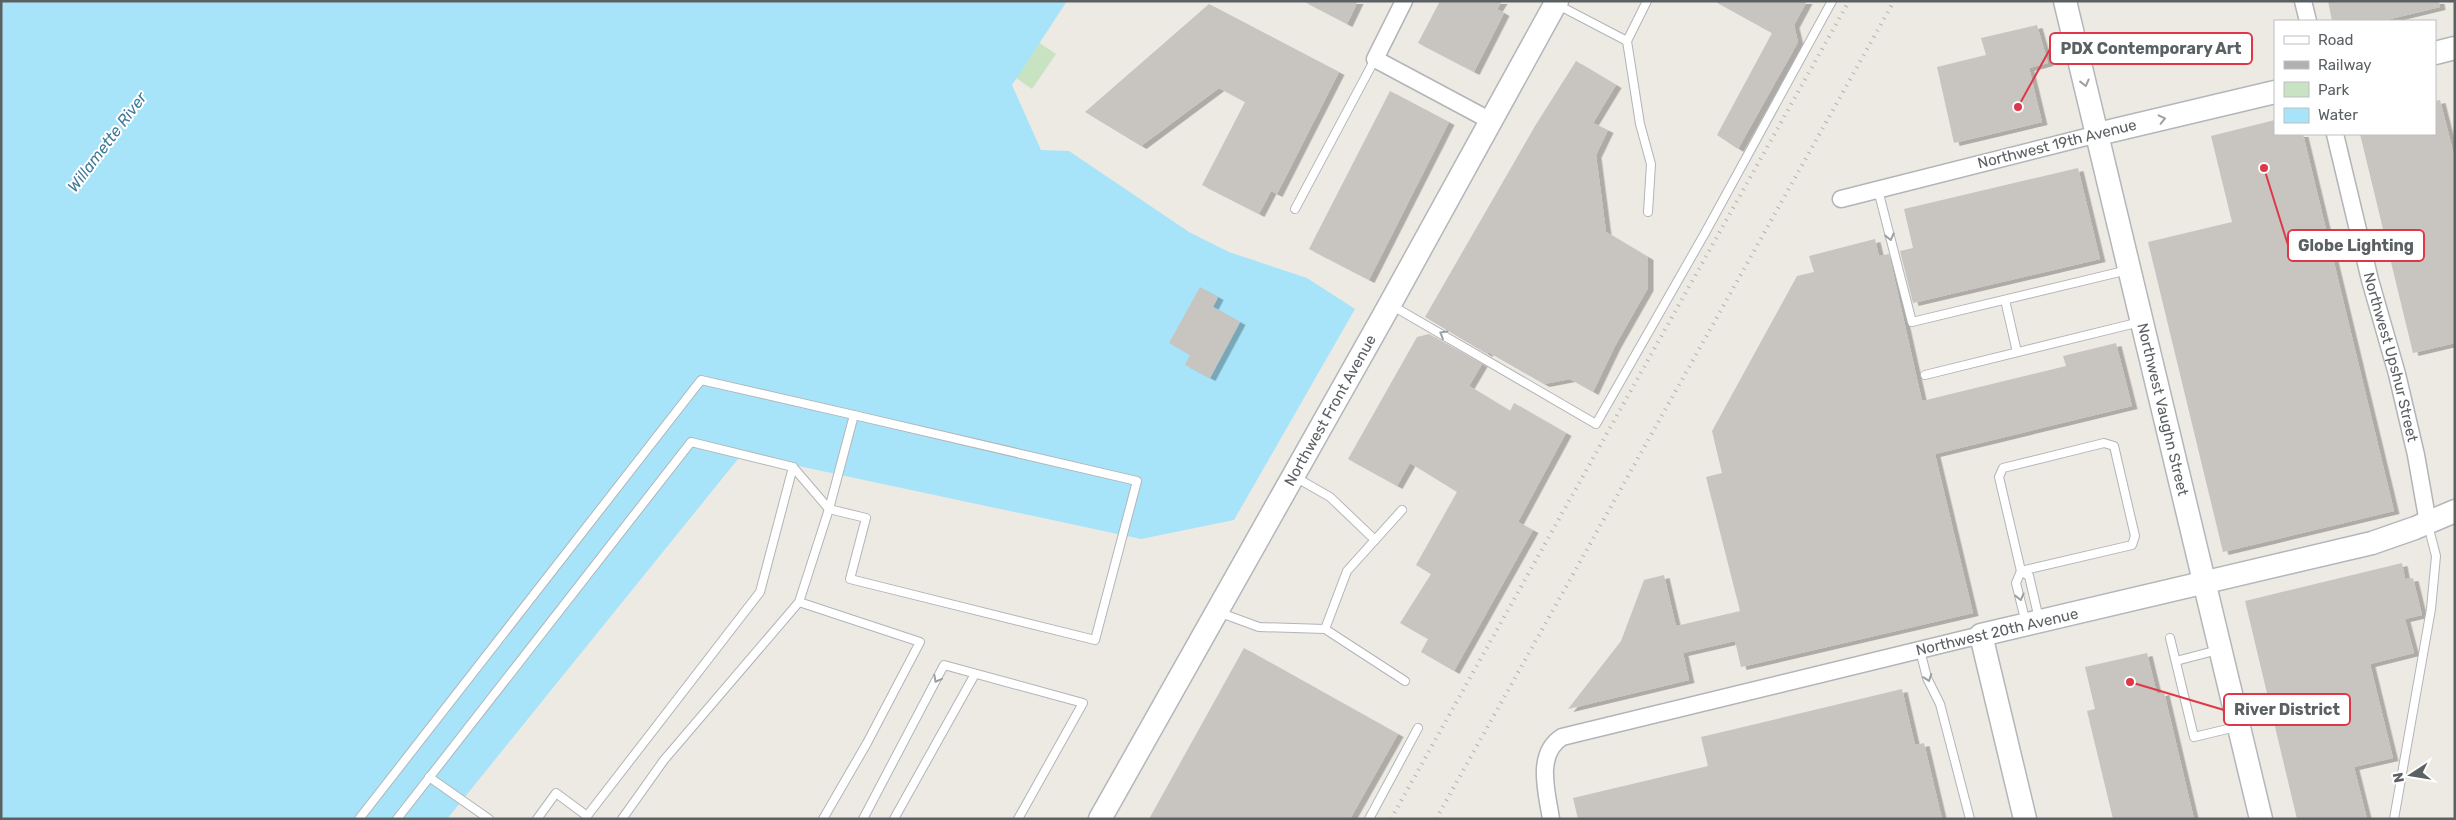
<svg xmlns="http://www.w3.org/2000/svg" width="2456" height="820" viewBox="0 0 2456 820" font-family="Rubik,sans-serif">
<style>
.green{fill:#c7e3c1}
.water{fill:#a7e4f9}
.building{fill:#c8c4c0;filter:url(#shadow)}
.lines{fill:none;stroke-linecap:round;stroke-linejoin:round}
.lane-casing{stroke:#b1b5b8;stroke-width:10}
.street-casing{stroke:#b1b5b8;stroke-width:19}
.secondary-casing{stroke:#b2b7ba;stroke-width:25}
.lane{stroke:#fff;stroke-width:8}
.street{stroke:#fff;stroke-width:16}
.secondary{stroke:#fff;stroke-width:22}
.rail{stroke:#b0b1b1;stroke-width:4;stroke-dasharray:1 6;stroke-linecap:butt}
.oneway{stroke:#9da0a1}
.labels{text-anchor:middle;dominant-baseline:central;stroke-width:4;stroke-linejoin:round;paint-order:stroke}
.street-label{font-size:15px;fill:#5b6063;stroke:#fff}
.water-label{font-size:16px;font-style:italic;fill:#3f7b99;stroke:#fff}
.leader{fill:none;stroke:#de3848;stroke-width:2}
.callout-dot{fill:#de3848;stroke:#fff;stroke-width:2}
.callout{fill:#fff;stroke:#de3848;stroke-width:2}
.callout-label{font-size:16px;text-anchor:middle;font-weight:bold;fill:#5b6063}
</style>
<defs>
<filter id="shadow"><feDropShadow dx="5.5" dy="3" stdDeviation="0" flood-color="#0004"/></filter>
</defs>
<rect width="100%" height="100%" fill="#ede9e3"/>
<polygon class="green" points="935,22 1008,22 1056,54 1032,89"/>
<polygon class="water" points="1,1 1067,1 1012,85 1041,150 1069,151 1189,232 1229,252 1307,278 1355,309 1234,520 1141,539 742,454 447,819 1,819"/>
<g class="building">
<polygon points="1303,1 1358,1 1347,24"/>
<polygon points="1440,1 1502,1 1497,9 1504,13 1474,72 1418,43"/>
<polygon points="1714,1 1807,1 1794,25 1798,42 1738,149 1717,135 1772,33"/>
<polygon points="2328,1 2439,1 2440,7 2382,21 2332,21"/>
<polygon points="1209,4 1339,72 1277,194 1271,191 1259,214 1202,185 1245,102 1219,88 1141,146 1085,112"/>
<polygon points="2037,25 2048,63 2029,68 2042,122 1954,143 1937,67 1986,55 1981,38"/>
<polygon points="1576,61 1616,85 1593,123 1608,130 1596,155 1606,232 1648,257 1648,288 1615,346 1593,392 1570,379 1544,384 1488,352 1487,354 1425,317 1535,126"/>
<polygon points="1390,91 1449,122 1369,280 1309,249"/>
<polygon points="2440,100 2455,159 2455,343 2413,353 2360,134 2435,134 2435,101"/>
<polygon points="2275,120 2275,134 2303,134 2394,511 2223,552 2148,242 2232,222 2211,136"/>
<polygon points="2078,168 2100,259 1913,303 1900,251 1913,248 1904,209"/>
<polygon points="1875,239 1879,256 1889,254 1922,401 2066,366 2063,356 2116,343 2132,406 1935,454 1973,613 1741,667 1735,641 1683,653 1689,680 1568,709 1621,641 1644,580 1664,575 1676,626 1740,611 1706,477 1722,473 1712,431 1797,276 1814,272 1809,256"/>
<polygon points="1200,287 1218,297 1213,307 1240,322 1210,378 1185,365 1190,355 1169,343"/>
<polygon points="1429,334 1482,364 1469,386 1510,411 1514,403 1566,433 1518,522 1533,530 1454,671 1421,652 1428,639 1400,623 1431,574 1416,565 1457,492 1410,463 1397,486 1348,459 1417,337"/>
<polygon points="2402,563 2405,579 2413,578 2422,615 2405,619 2414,653 2370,664 2393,758 2354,767 2367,819 2297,819 2245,601"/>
<polygon points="1244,648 1398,734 1350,819 1149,819"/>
<polygon points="2147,653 2157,694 2164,692 2194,819 2113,819 2087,711 2095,709 2085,667"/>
<polygon points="1902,689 1915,745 1924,743 1942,819 1578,819 1573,798 1708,766 1701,737"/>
</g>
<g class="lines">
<g class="lane-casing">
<g id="lane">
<polyline points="1558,5 1627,41 1647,1"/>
<polyline points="1627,41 1640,124 1651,164 1648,212"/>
<polyline points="1878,190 1912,322 2128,270"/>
<polyline points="1295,209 1375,59"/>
<polyline points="2005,300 2017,352"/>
<polyline points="1391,305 1596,424 1705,233 1832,1"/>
<polyline points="1925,375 2140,322"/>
<polygon points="2104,443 2114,446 2135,536 2132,545 2021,571 1999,477 2003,468"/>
<polyline points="1295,477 1330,497 1375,540"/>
<polyline points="799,602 920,642 867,743 823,819"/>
<polyline points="1218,612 1259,627 1325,629 1405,681"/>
<polyline points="2026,623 2016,583 2021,571 2029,576 2039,619"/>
<polyline points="1325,629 1347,571 1402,510"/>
<polyline points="2170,638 2194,737 2236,727"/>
<polyline points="1920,650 1927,678 1940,704 1970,819"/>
<polyline points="2176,661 2218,650"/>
<polyline points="429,777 489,819"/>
<polyline points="359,819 701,380 854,415 829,509 799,602 664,760 622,819"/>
<polyline points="397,819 691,442 793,467"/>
<polyline points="537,819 556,793 587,816 760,592 793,467 829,509 866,518 850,579 1095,640 1137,481 854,415"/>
<polyline points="863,819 944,665 1083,703 1018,819"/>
<polyline points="894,819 975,674"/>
<polyline points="1369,819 1418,728"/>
<polyline points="2394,819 2431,609 2436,556 2428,525"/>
</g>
</g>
<g class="street-casing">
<g id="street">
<polyline points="1404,1 1375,59 1491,121"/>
<polyline points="2303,1 2308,21"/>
<path id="s1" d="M2335,134L2370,280L2397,374L2416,455L2428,523"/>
<polyline points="1841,199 2098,134"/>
<path d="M1551,819C1547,793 1535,754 1562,737L1981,635"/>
</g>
</g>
<g class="secondary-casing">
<g id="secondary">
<path id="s2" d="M2065,1L2261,819"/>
<polyline points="2435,53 2455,48"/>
<polyline points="2098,134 2275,92"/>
<path id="s3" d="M1100,819L1384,315L1557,1"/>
<polyline points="2025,819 1981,635 2372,543 2415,528 2455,511"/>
</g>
</g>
<use href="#lane" class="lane"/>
<use href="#street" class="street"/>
<use href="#secondary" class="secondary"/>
<g class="rail">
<polyline points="1391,819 1849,1"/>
<polyline points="1436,819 1894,1"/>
</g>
</g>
<defs><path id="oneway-chevron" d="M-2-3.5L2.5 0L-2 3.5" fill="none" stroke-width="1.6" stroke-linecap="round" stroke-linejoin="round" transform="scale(1.25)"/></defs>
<g class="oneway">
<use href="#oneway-chevron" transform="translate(2085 83) rotate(76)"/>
<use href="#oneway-chevron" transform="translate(2162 119) rotate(-13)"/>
<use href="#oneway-chevron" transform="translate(1890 237) rotate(76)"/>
<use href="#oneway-chevron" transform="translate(1443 334) rotate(-150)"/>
<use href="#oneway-chevron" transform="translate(2020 597) rotate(76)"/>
<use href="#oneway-chevron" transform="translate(1928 678) rotate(70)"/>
<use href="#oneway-chevron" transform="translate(937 679) rotate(118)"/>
</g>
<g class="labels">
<g class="street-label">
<text transform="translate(2057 144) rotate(-14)">Northwest 19th Avenue</text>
<text stroke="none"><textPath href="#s1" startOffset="230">Northwest Upshur Street</textPath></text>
<text stroke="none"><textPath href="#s2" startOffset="420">Northwest Vaughn Street</textPath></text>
<text stroke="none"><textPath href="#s3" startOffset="469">Northwest Front Avenue</textPath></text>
<text transform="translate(1997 632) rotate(-13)">Northwest 20th Avenue</text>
</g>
<g class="water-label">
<text transform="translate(107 142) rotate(-53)">Willamette River</text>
</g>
</g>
<path class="leader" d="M2018 107L2050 49M2264 168L2288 245M2130 682L2224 710"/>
<g class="callout-dot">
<circle cx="2018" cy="107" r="5"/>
<circle cx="2264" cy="168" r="5"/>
<circle cx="2130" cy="682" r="5"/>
</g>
<g class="callout">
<rect x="2050" y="33" width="202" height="31" rx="5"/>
<rect x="2288" y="230" width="136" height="31" rx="5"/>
<rect x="2224" y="694" width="126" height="31" rx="5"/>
</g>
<g class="callout-label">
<text x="2151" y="54">PDX Contemporary Art</text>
<text x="2356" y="251">Globe Lighting</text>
<text x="2287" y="715">River District</text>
</g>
<rect width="2456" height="820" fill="none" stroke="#5b6063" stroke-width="5"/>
<rect x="2274" y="20" width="162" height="115" fill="#ffffff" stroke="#bdbfc1"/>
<rect x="2284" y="36" width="25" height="8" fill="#ffffff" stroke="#bdbfc1"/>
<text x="2318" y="45" font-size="15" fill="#5b6063">Road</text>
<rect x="2284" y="61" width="25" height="8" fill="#b0b1b1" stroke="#bdbfc1"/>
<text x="2318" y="70" font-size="15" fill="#5b6063">Railway</text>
<rect x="2284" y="82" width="25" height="15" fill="#c7e3c1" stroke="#bdbfc1"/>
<text x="2318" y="95" font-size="15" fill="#5b6063">Park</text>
<rect x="2284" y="108" width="25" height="15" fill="#a7e4f9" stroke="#bdbfc1"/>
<text x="2318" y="120" font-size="15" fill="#5b6063">Water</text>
<g transform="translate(2411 775) rotate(258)" stroke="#ffffff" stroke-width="4" paint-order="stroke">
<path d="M0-4L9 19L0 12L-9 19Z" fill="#5b6063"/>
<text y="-8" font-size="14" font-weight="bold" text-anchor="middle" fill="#5b6063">N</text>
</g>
</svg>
